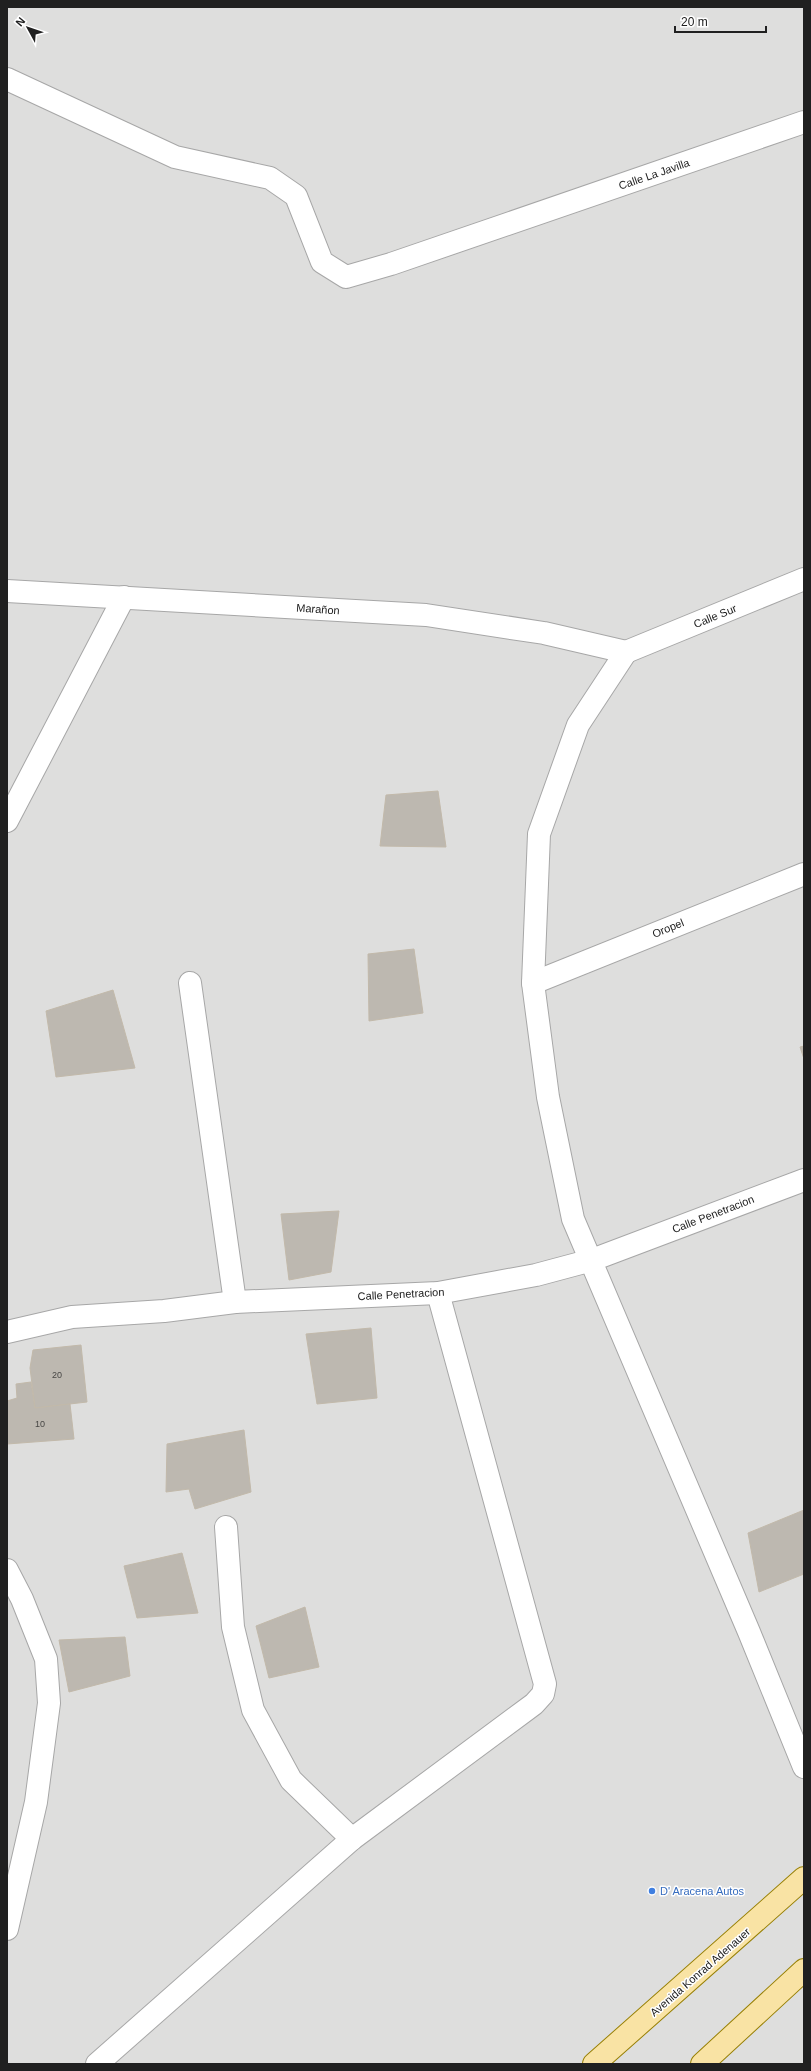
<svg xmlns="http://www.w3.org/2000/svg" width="811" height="2071" viewBox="0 0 811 2071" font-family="Helvetica,sans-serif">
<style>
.residential{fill:#dededd}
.building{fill:#bdb8b0;stroke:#c2b9aa}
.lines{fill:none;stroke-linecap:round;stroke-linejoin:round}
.minor-casing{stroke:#a7a7a7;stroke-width:24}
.primary-casing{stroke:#988005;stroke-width:24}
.minor{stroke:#fff;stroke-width:22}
.primary{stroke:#f9e3a4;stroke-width:22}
.shop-dot{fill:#3f7fe0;stroke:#fff;stroke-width:1.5}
.labels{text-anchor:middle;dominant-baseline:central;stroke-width:3;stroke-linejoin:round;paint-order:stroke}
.number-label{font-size:9px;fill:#474644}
.street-label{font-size:11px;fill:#202020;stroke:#fff}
.shop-label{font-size:11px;fill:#366cbe;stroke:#fff;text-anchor:start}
</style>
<rect width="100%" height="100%" fill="#f0efe7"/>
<rect class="residential" x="7" y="7" width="797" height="2057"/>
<g class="building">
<polygon points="438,791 446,847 380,846 386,795"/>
<polygon points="414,949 423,1013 369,1021 368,954"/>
<polygon points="113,990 135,1068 56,1077 46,1011"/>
<polygon points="804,1046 804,1059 800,1047"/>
<polygon points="339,1211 331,1272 289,1280 281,1214"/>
<polygon points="371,1328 377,1398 317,1404 306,1334"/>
<polygon points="81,1345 87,1402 35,1408 30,1368 33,1350"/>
<polygon points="31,1382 35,1408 70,1404 74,1439 7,1444 7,1401 17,1398 16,1384"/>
<polygon points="244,1430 251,1492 195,1509 189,1489 166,1492 167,1444"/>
<polygon points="804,1510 804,1574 759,1592 748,1533"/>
<polygon points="182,1553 198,1613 137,1618 124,1566"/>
<polygon points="305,1607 319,1667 269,1678 256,1626"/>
<polygon points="125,1637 130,1676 69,1692 59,1640"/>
</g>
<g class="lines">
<g class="minor-casing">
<g id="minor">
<polyline points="7,79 175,157 270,178 296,196 322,262 346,277 391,264 804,122"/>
<polyline points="7,591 426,615 544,633 626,652"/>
<polyline points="626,652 578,725 539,834 533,983 548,1097 573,1219 749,1632 804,1767"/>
<polyline points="626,652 804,579"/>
<polyline points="7,821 124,597"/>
<polyline points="190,983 235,1302"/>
<polyline points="533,983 804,874"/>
<polyline points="7,1332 72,1317 164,1311 235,1302 438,1293 536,1275 592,1260 804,1180"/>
<polyline points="226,1527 233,1627 253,1710 291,1780 352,1839"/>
<polyline points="7,1570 22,1599 46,1659 49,1703 36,1802 7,1929"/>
<polyline points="97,2064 352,1839 534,1704 543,1694 545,1684 438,1293"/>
</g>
</g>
<g class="primary-casing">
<g id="primary">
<polyline points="594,2064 804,1878"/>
<polyline points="702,2064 804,1970"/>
</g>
</g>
<use href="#minor" class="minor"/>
<use href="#primary" class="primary"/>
</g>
<circle class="shop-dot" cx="652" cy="1891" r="4"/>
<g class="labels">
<g class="number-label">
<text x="57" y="1375">20</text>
<text x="40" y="1424">10</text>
</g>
<g class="street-label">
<text transform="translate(654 174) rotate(-19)">Calle La Javilla</text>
<text transform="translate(318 609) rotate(4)">Marañon</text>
<text transform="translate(715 616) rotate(-22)">Calle Sur</text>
<text transform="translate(668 928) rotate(-22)">Oropel</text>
<text transform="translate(713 1214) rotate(-21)">Calle Penetracion</text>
<text transform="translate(401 1294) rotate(-3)">Calle Penetracion</text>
<text transform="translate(700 1972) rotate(-41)">Avenida Konrad Adenauer</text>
</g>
<g class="shop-label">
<text x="660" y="1891">D' Aracena Autos</text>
</g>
</g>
<rect width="811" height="2071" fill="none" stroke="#202020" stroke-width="16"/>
<g transform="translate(28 28) rotate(310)" stroke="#ffffff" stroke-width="3" paint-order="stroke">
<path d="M0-3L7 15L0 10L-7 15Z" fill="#202020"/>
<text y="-6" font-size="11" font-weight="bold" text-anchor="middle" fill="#202020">N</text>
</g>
<path d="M675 26v6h91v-6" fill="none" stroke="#202020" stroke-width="2"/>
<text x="681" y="26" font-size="12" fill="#202020" stroke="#ffffff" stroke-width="3" paint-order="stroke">20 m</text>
</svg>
